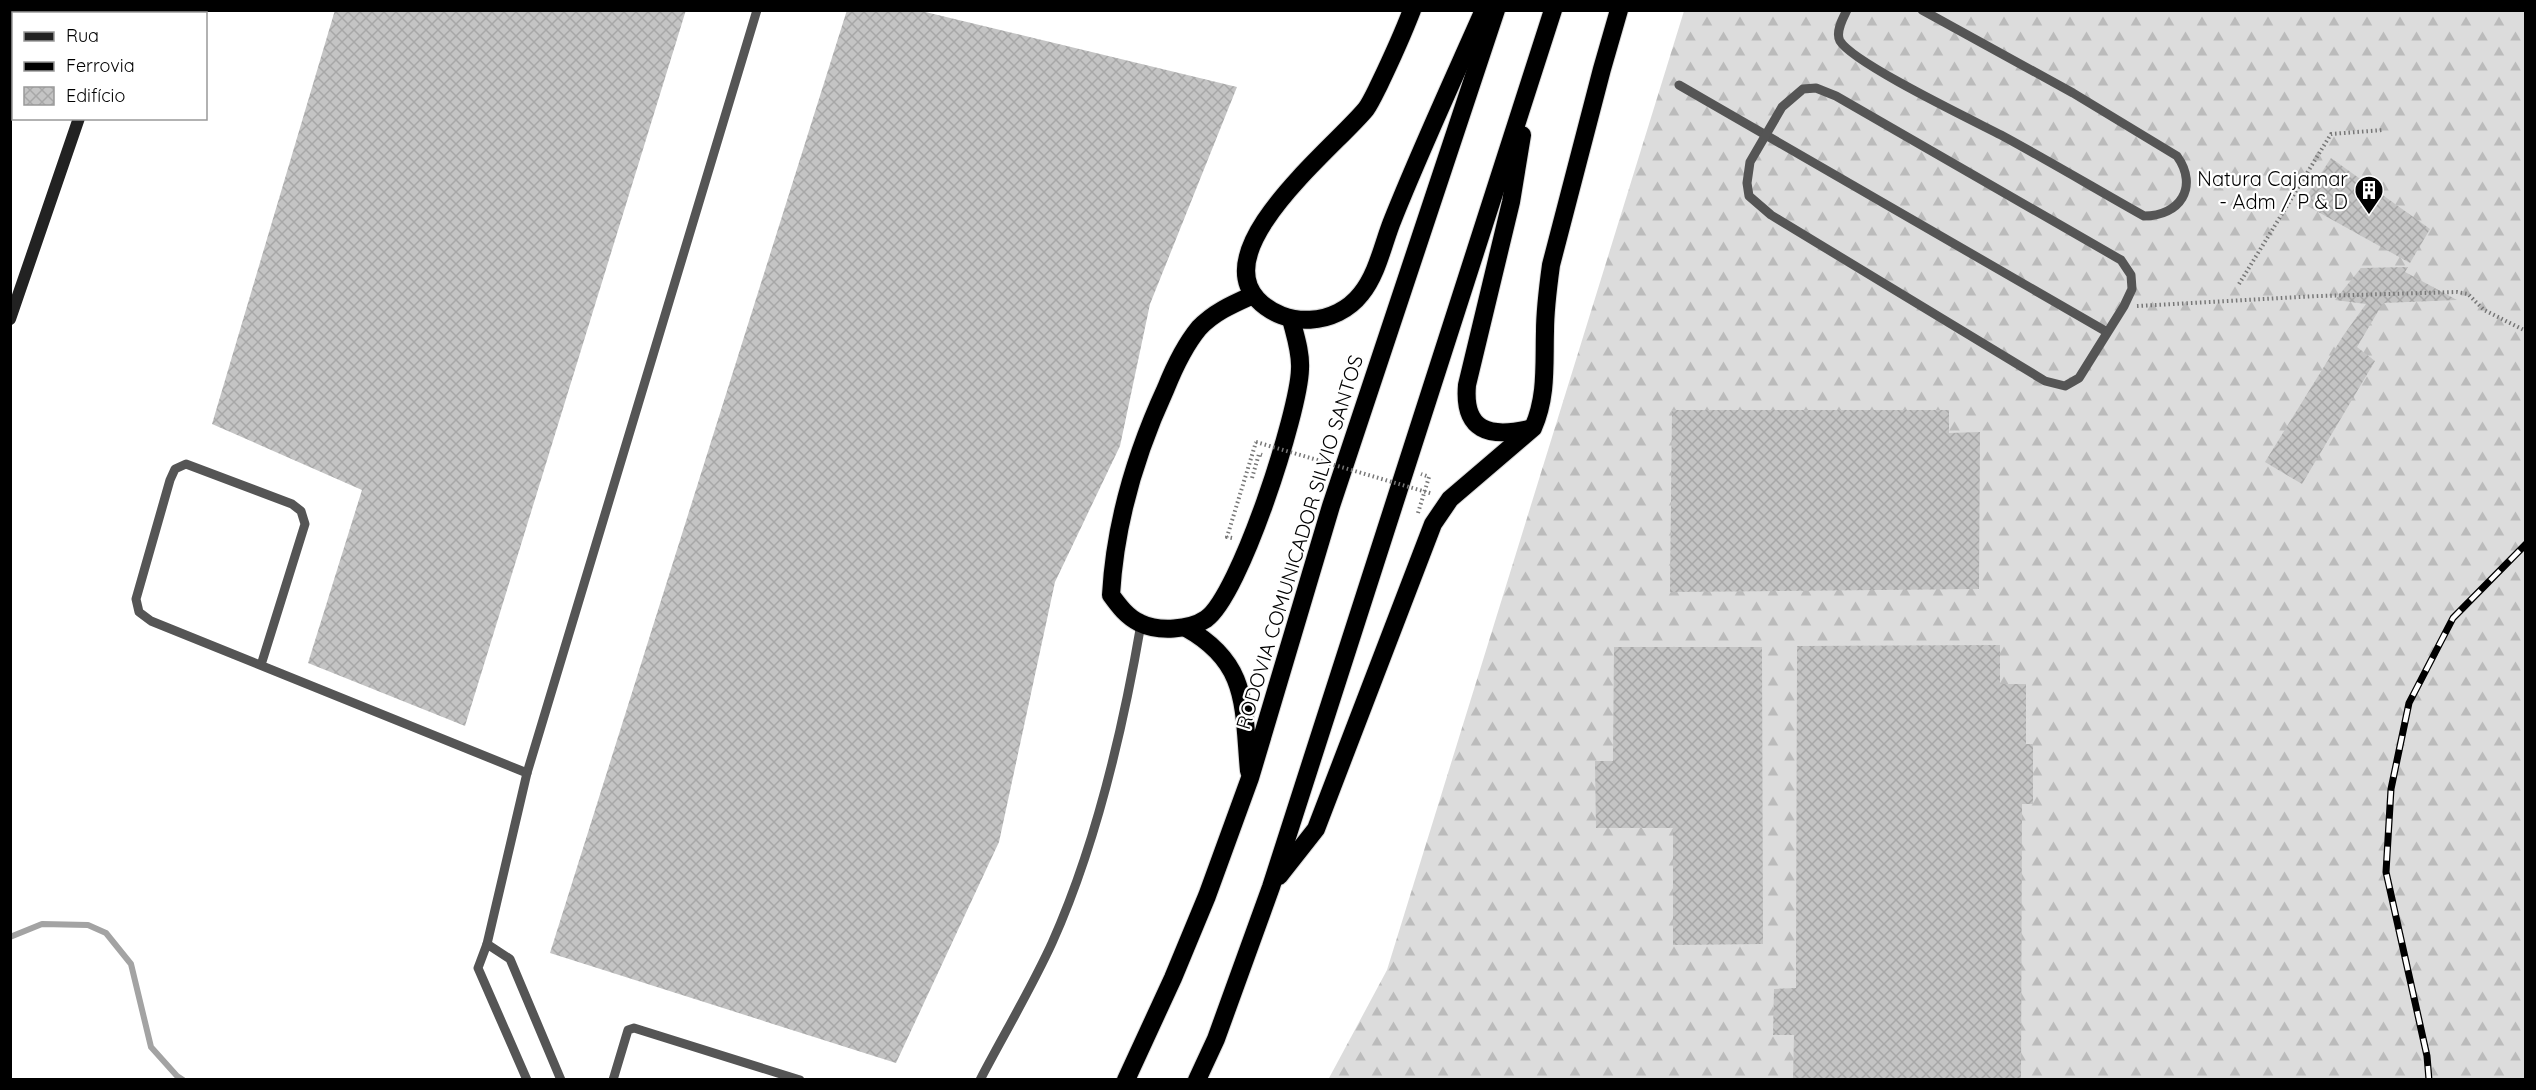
<svg xmlns="http://www.w3.org/2000/svg" width="2536" height="1090" viewBox="0 0 2536 1090" font-family="Quicksand,sans-serif">
<style>
.forest{fill:url(#forest-firs)}
.lines{fill:none;stroke-linecap:round;stroke-linejoin:round}
.stream{stroke:#a3a3a3;stroke-width:6}
.building{fill:url(#building-cross-hatch)}
.highway-casing{stroke:#dbdbdb;stroke-width:20}
.path{stroke:#777;stroke-width:4;stroke-dasharray:1.5 3;stroke-linecap:butt}
.lane{stroke:#555;stroke-width:9}
.secondary{stroke:#222;stroke-width:12}
.highway{stroke:#000;stroke-width:18}
.rail-casing{stroke:#000;stroke-width:7}
.rail{stroke:#fff;stroke-width:4.5;stroke-dasharray:14;stroke-linecap:butt}
.path-bridge{stroke:#777;stroke-width:4;stroke-dasharray:1.5 3;stroke-linecap:butt}
.labels{text-anchor:middle;dominant-baseline:central;stroke-width:4.5;stroke-linejoin:round;paint-order:stroke}
.poi-label{font-size:20px;fill:#000;stroke:#fff;text-anchor:end}
.street-label{font-size:20px;fill:#000;stroke:#fff}
</style>
<defs>
<pattern id="forest-firs" width="22" height="20" patternUnits="userSpaceOnUse" patternTransform="scale(1.5)"><rect width="22" height="20" fill="#dcdcdc"/><path d="M5 1l3.5 6h-7zM16 11l3.5 6h-7z" fill="#bbb"/></pattern>
<pattern id="building-cross-hatch" width="8" height="8" patternUnits="userSpaceOnUse" patternTransform="scale(1.5)"><rect width="8" height="8" fill="#c4c4c4"/><path d="M0 0l8 8M0 8l8-8" fill="none" stroke="#a7a7a7"/></pattern>
</defs>
<rect width="100%" height="100%" fill="#fff"/>
<polygon class="forest" points="1684,11 2525,11 2525,1079 1328,1080 1387,970"/>
<g class="lines">
<polyline class="stream" points="10,937 42,924 88,925 106,933 131,964 151,1047 177,1076 183,1080"/>
</g>
<g class="building">
<polygon points="335,10 686,10 465,726 308,663 362,490 212,424"/>
<polygon points="847,10 917,10 1237,87 1150,304 1120,446 1055,582 999,842 896,1063 550,953"/>
<polygon points="2331,158 2430,229 2410,263 2302,203"/>
<polygon points="2408,267 2405,272 2457,300 2383,303 2357,347 2375,361 2302,484 2265,462 2343,336 2366,304 2335,300 2361,268"/>
<polygon points="1672,410 1949,410 1949,433 1980,432 1979,589 1670,592"/>
<polygon points="2000,645 2000,684 2026,684 2026,744 2033,744 2033,804 2022,804 2021,1080 1793,1080 1794,1035 1773,1035 1774,989 1796,988 1797,646"/>
<polygon points="1614,647 1762,647 1763,944 1673,945 1673,828 1596,828 1595,761 1613,761"/>
</g>
<g class="lines">
<g class="highway-casing">
<g id="highway">
<path d="M1412,10C1402,36 1391,60 1379,85C1375,93 1371,102 1366,109C1336,146 1208,246 1257,299C1285,329 1336,326 1361,294C1378,273 1383,243 1393,219C1421,149 1453,80 1484,10"/>
<path d="M1522,135L1511,202L1467,385C1463,431 1489,438 1529,429"/>
<path d="M1253,295C1233,304 1214,312 1199,328C1185,345 1174,368 1166,388C1136,453 1115,524 1111,595C1119,606 1127,617 1140,623C1158,632 1190,630 1206,619C1240,595 1299,412 1300,369C1301,352 1295,335 1291,319"/>
<path d="M1186,628C1249,663 1243,706 1249,771"/>
<path d="M1279,876L1316,829L1433,524L1450,499L1533,428C1547,397 1544,365 1545,331C1545,309 1548,287 1551,265L1602,69L1619,10"/>
<polyline points="1126,1080 1173,978 1207,896 1250,778 1331,506 1496,10"/>
<polyline points="1197,1080 1216,1039 1271,887 1553,10"/>
</g>
</g>
<g class="path">
<polyline points="2239,284 2331,134 2383,130"/>
<polyline points="2137,306 2319,296 2457,292 2468,294 2484,310 2526,331"/>
<polyline points="1252,478 1259,454 1262,455"/>
<polyline points="1418,513 1429,477 1421,474"/>
<polyline points="1232,538 1227,537 1256,442"/>
</g>
<g class="lane">
<path d="M1847,10C1843,18 1835,32 1840,41C1853,63 1972,120 2001,135C2049,161 2096,189 2144,216C2180,216 2199,187 2177,156L2073,93L1922,10"/>
<polyline points="1679,85 2107,332"/>
<polygon points="1816,88 1836,96 2121,260 2131,275 2132,289 2124,306 2079,378 2065,386 2045,381 1771,215 1749,196 1747,183 1750,162 1782,107 1803,89"/>
<polyline points="261,665 305,524 301,511 292,504 186,464 175,469 170,480 136,599 139,612 151,621 527,773"/>
<polyline points="487,944 527,773 757,10"/>
<polyline points="527,1080 478,968 487,944 510,959 561,1080"/>
<polyline points="613,1080 628,1030 634,1028 800,1080"/>
<path d="M980,1080C1004,1034 1031,989 1052,943C1096,845 1123,729 1141,624"/>
</g>
<g class="secondary">
<polyline points="117,14 118,10"/>
<polyline points="10,319 79,118"/>
</g>
<use href="#highway" class="highway"/>
<g class="rail-casing">
<polyline id="rail" points="2429,1080 2427,1056 2386,872 2391,789 2409,703 2453,618 2526,544"/>
</g>
<use href="#rail" class="rail"/>
<polyline class="path-bridge" points="1256,442 1433,494"/>
</g>
<defs>
<g id="building-pin" transform="scale(1.5)"><path d="M0 17L-7.5 6A9.5 9.5 0 1 1 7.5 6Z" fill="#000" stroke="#fff"/><path d="M-4-6H4V6H1V3H-1V6H-4ZM-2.5-4.3h1.7v1.8h-1.7ZM.8-4.3h1.7v1.8H.8ZM-2.5-1h1.7V.8h-1.7ZM.8-1h1.7V.8H.8Z" fill="#fff"/></g>
</defs>
<g fill-rule="evenodd">
<use href="#building-pin" x="2369" y="190"/>
</g>
<g class="labels">
<g class="poi-label">
<text x="2348" y="178">Natura Cajamar<tspan x="2348" dy="23">- Adm / P &amp; D</tspan></text>
</g>
<g class="street-label">
<text transform="translate(1299 542) rotate(-73)">RODOVIA COMUNICADOR SILVIO SANTOS</text>
</g>
</g>
<rect width="2536" height="1090" fill="none" stroke="#000000" stroke-width="24"/>
<rect x="12" y="12" width="195" height="108" fill="#ffffff" stroke="#999999" stroke-width="1.5"/>
<rect x="24" y="32" width="30" height="9" fill="#222222" stroke="#999999" stroke-width="1.5"/>
<text x="66" y="42" font-size="18" fill="#000000">Rua</text>
<rect x="24" y="62" width="30" height="9" fill="#000000" stroke="#999999" stroke-width="1.5"/>
<text x="66" y="72" font-size="18" fill="#000000">Ferrovia</text>
<rect x="24" y="87" width="30" height="18" fill="url(#building-cross-hatch)" stroke="#999999" stroke-width="1.5"/>
<text x="66" y="102" font-size="18" fill="#000000">Edifício</text>
</svg>
